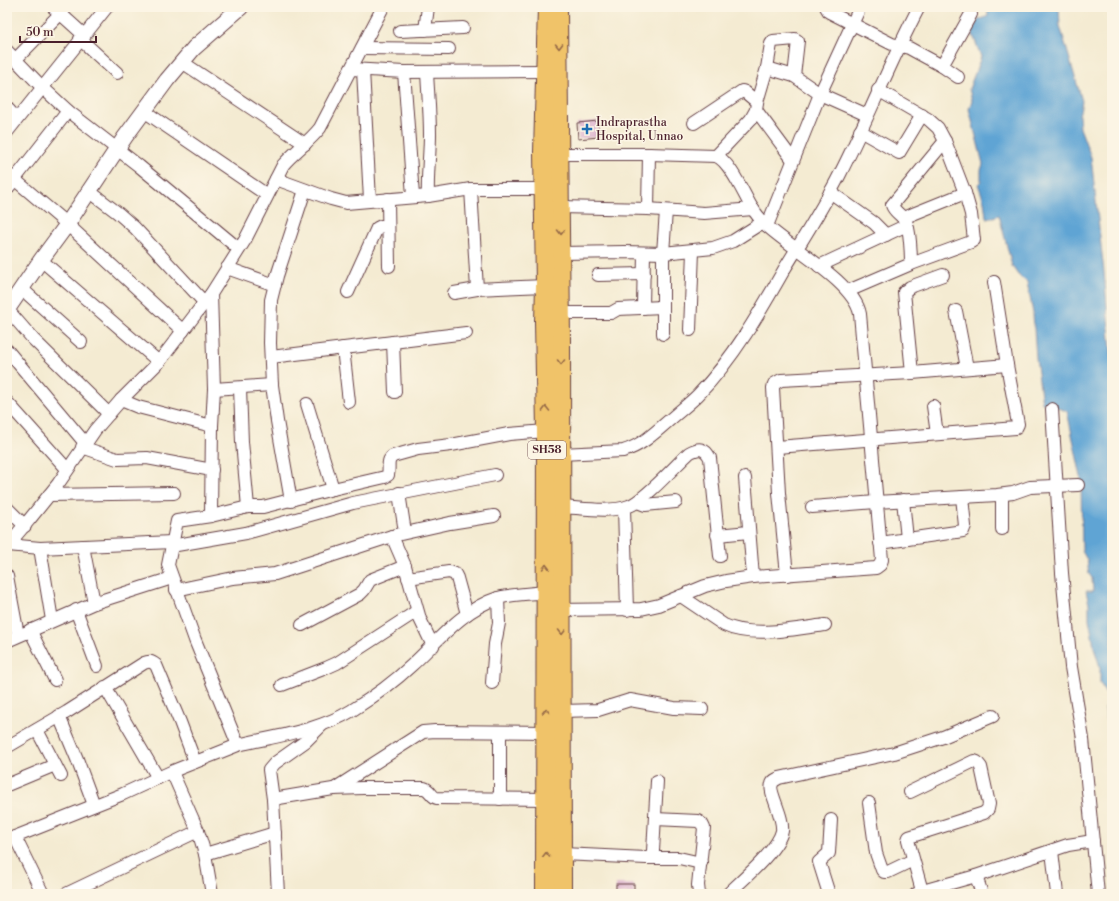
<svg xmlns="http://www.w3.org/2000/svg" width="1119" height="901" viewBox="0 0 1119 901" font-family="'Libre Bodoni',serif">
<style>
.water{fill:#5ea4d4;stroke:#546280}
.building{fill:#ca8dc2}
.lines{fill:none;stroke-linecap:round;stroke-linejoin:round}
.minor-casing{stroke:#643e44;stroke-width:14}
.tertiary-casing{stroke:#643e44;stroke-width:17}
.primary-casing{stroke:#643e44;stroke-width:20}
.minor{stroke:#fff;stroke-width:12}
.tertiary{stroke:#fff;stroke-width:15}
.primary{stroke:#f0c369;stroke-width:18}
.oneway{stroke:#956947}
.poi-dot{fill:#1f6fb2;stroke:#fcf5e5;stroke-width:1.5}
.labels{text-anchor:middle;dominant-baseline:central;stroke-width:3;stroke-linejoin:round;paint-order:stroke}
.shield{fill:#fcf5e5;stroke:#7f5f63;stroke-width:1}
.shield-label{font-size:11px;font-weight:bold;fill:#4a1f2b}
.poi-label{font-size:12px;fill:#4a1f2b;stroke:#fcf5e5;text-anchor:start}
</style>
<rect width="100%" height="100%" fill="#fcf5e5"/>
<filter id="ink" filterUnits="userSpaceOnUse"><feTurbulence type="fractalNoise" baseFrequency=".025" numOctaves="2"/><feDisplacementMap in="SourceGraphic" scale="8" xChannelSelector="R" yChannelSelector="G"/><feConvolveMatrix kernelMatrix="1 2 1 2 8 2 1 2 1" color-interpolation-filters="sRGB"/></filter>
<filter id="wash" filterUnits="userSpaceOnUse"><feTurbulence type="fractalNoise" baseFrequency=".012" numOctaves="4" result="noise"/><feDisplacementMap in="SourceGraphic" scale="16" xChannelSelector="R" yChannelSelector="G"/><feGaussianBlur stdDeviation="0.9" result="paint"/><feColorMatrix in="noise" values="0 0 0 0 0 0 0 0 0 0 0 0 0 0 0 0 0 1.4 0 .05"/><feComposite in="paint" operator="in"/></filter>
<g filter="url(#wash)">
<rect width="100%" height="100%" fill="#f4ebd2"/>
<polygon class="water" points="987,7 1059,7 1060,26 1082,101 1079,116 1080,128 1091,157 1104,272 1112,362 1112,779 1105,707 1111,702 1100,683 1100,667 1095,651 1089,619 1089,604 1086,591 1093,591 1092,578 1089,574 1087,560 1082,551 1081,477 1067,411 1042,403 1036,358 1033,313 1027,282 1018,275 1012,266 999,215 987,219 986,217 984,201 978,184 981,181 981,170 983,164 969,109 972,100 969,89 981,57 972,32 977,21 988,16"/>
<g id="blocks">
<g class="building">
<polygon points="598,121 599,137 578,139 577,123"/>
<rect x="616" y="884" width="18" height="10"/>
</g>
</g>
</g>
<g filter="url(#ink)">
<use href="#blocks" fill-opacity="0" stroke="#643e44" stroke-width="1"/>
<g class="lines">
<g class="minor-casing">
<g id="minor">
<polyline points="53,7 84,35"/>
<polyline points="826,7 829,12 892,44 909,48 942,66 958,77"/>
<polyline points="425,30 428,7"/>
<polyline points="400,31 463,28"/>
<polyline points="80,39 117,73"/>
<polyline points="362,48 449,49"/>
<polyline points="7,51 42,87 68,111 139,166 239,249"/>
<polyline points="15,60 60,14"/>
<polyline points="182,62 305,144"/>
<polyline points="942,66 971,14"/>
<polyline points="767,68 794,76 820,94 867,115"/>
<polyline points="351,69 404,72 545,71"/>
<polyline points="363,70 370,200"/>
<polyline points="404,72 413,196"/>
<path d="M427,72C428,93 430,113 430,134C430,155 427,175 428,196"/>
<polyline points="7,108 17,119"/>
<polyline points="756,110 793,160"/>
<polyline points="144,111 267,195"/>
<polyline points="694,123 742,91 745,92 757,102"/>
<polyline points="860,131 899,153 922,115"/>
<polyline points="7,132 107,7"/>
<polyline points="716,156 751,119 756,110 757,102 767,68 771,44 773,41 795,39 798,41 794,76"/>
<polyline points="7,173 67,224 183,331"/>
<polyline points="276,179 331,199 346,203 428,196 471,189 551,189"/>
<polyline points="7,189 68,111"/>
<polyline points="471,189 477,289"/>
<polyline points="89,191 118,213 135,228 204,302"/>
<polyline points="830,192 874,223 886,235"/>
<polyline points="388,199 389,266"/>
<polyline points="560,207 648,209 704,213 753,209"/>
<polyline points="648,209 649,154"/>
<polyline points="903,218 965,193"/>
<polyline points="767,226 820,94 860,7"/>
<polyline points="561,253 625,252 663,253 713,248 733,241 763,222"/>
<polyline points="41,260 159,362"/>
<path d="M911,264C911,254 910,229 906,222C902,215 894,212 892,205L945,141"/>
<polyline points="819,266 907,225"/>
<polyline points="227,268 275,285"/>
<polyline points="598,275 644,274"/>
<polyline points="22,289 81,342"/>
<polyline points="848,291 911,264 971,242 974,240 971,214 965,193 945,141 938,128 928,119 878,90"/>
<polyline points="348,292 377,228 381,226 388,227"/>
<polyline points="454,293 477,289 545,286"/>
<polyline points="211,294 214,389 212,426 211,516"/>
<polyline points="643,308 644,253"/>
<polyline points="7,309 33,339 109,414"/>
<polyline points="956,311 967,368"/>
<polyline points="561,313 611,313 618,309 663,307"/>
<polyline points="690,330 693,251"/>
<polyline points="663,334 663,253 666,211"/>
<polyline points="393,342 395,392"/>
<polyline points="343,348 349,402"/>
<polyline points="7,350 85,443"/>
<polyline points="271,357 466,333"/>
<polyline points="912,373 904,292 910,287 943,275"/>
<polyline points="240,388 242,442 248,507"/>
<polyline points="214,389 272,385"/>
<polyline points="121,400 138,407 212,426"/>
<polyline points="7,402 67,469"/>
<polyline points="307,404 333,489"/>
<polyline points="933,406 937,434"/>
<polyline points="1052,409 1062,573 1071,667 1083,739 1098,894"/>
<polyline points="82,447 117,459 147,458 212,470"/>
<polyline points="777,447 1016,428 1018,424 1007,365 994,282"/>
<path d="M561,454L623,451C642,446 658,430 673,417C681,410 690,403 698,395C734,358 760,312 785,268C804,237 824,206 840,174C868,119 890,62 919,7"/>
<polyline points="745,478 753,577"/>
<polyline points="399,493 405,532"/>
<polyline points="49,495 174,493"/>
<polyline points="1002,495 1002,529"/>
<polyline points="903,500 907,539"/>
<polyline points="291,501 277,421 272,385 270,343 271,300 277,276 305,190"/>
<polyline points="637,502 645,505 676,502"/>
<path d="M561,507C582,508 610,513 629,506C644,501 676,465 689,453C699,447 705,448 710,458L720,556"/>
<polyline points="812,507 876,502 997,495 1013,493 1030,487 1078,485"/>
<polyline points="7,508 25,526"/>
<polyline points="624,508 627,610"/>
<polyline points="717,535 749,532"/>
<polyline points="392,536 405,566 420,619 433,646"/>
<polyline points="880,543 963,531 965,526 962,497"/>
<polyline points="8,545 40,548 172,542"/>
<path d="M7,546L29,520L58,484L95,430L121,400L159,362L211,294L245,240L283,165C294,152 309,142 320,128L383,7"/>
<polyline points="83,546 94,603"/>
<polyline points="171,546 246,533 353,503 495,475"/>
<polyline points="40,548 52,620"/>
<polyline points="787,575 779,493 773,388 774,384 781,380 912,373 1007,365"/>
<polyline points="7,576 18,635"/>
<polyline points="408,578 449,572 455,574 457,578 467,614"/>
<polyline points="176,590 233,578 275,574 392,536 450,523 494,516"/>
<path d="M681,596L724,625C751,638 796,629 825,625"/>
<polyline points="76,610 97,666"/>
<path d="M555,610L641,609L659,605L705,586L726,581L753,577L876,568L880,565L882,560L860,314C854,282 790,248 766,225C761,220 756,214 752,208C744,195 730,161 716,156L649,154H560"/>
<polyline points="302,625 360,594 364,590 370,580 405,566"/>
<polyline points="30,630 55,680"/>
<polyline points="7,641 94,603 172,578"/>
<polyline points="492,683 495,644 499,623 498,598"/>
<polyline points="282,685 326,668 337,663 417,611"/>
<polyline points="105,687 158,778"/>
<polyline points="562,711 598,710 630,700 674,708 702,709"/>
<polyline points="59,716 77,759 94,805"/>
<polyline points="37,730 61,776"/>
<path d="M238,745C276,736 318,731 351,711C372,698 394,682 412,665C438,641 463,609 498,598C513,594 530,594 546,592"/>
<path d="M7,747L67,712L144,663C149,661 151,661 156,665L180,722L195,762"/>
<polyline points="7,785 55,765"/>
<polyline points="334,789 423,732 435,731 546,732"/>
<polyline points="910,792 974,761 977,762 981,767 989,804 988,809 984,813 909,837 908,840 922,891"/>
<path d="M273,799L333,789L363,788H424C431,790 431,797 437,798L546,799"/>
<polyline points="500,799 500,733"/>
<polyline points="869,803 876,853 882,870 884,872 888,872 913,860"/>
<polyline points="655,819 698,821 702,824 704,828 698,885 699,894"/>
<polyline points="198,831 205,854 212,894"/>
<polyline points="15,837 43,894"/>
<path d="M7,840L123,794L173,771L238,745L195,640L168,565L177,521L211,516L248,507H263L333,489L385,477L388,475C390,467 386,461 393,456L418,449L451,445L509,434L546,431"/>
<polyline points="1052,851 1057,894"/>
<polyline points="205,854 275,833"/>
<polyline points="563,854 646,858 679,858 701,863"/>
<polyline points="648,858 652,856 653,851 657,781"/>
<polyline points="976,876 982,894"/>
<polyline points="66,894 198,831 172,772"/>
<polyline points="278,894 273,799 269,770 275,763 306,741 322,725"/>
<path d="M728,894C742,880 778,850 782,831C784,816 768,792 772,784C773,780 776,780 779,778L894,753L943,737L993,716"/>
<polyline points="829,894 819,862 829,853 831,820"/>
<polyline points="916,894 926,890 976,876 1068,845 1093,841"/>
</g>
</g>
<g class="tertiary-casing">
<polyline id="tertiary" points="7,310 41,260 66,226 125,137 167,80 194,48 241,7"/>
</g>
<g class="primary-casing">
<g id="primary">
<polyline points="558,10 561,340 562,894"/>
<polyline points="545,894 546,431 544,321 545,286 543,152 547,7"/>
</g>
</g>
<use href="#minor" class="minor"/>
<use href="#tertiary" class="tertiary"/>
<use href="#primary" class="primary"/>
</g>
<defs><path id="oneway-chevron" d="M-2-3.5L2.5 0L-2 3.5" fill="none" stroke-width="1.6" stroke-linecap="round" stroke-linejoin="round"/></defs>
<g class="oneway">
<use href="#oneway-chevron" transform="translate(559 46) rotate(89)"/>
<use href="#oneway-chevron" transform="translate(561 232) rotate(89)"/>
<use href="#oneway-chevron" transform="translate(561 362) rotate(90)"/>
<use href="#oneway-chevron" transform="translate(546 409) rotate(-91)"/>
<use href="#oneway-chevron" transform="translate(546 567) rotate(-90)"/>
<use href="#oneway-chevron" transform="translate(562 632) rotate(90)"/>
<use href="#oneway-chevron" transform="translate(546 711) rotate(-90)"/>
<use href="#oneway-chevron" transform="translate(546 855) rotate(-90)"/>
</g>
</g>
<path class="poi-dot" d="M585 123h4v4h4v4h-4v4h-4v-4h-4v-4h4z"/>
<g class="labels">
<rect class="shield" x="528" y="441" width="38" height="18" rx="3"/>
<g class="shield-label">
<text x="547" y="450">SH58</text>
</g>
<g class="poi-label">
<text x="596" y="122">Indraprastha<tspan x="596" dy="14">Hospital, Unnao</tspan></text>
</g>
</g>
<rect width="1119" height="901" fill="none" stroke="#fcf5e5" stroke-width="24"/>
<path d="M20 36v6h76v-6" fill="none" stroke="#4a1f2b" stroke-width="2"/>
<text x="26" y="36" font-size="12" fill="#4a1f2b" stroke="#fcf5e5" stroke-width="3" paint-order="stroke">50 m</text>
</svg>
